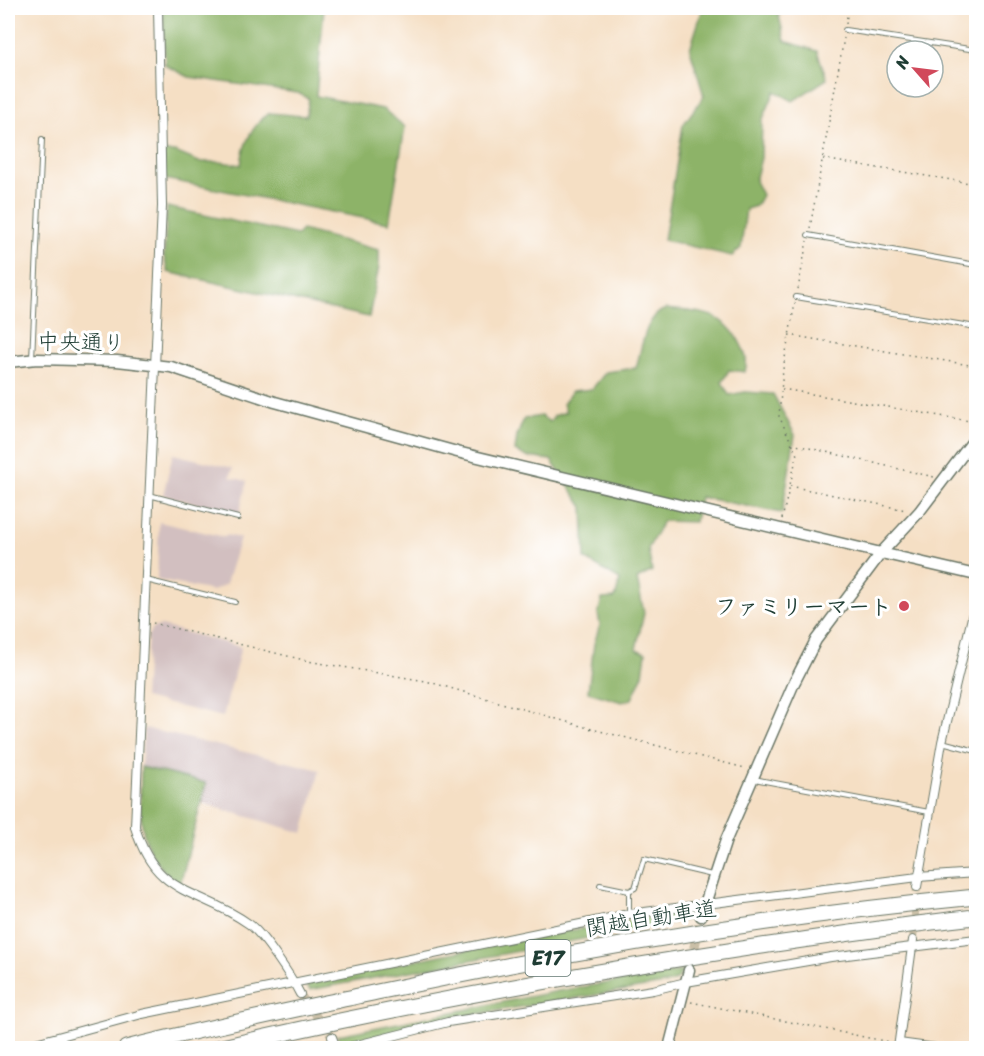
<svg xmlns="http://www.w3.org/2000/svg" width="984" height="1056" viewBox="0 0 984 1056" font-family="Sriracha,'Klee One',sans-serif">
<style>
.industrial{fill:#d2bfc0}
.forest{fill:#8db368;stroke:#56784e;stroke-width:1.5}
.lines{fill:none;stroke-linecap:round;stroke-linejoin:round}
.minor-tunnel{stroke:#cabfa7;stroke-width:8;stroke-dasharray:8 4;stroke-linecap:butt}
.tertiary-tunnel{stroke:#cabfa7;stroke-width:10;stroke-dasharray:10 5;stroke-linecap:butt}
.service-casing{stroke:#6a7666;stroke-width:6}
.minor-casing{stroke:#6a7666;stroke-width:10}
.tertiary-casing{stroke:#6a7666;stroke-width:13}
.motorway-casing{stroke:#6a7666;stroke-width:17}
.path{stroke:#6a7666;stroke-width:1.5;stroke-dasharray:1.5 4.5;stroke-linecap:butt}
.service{stroke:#fff;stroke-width:4}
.minor{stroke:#fff;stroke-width:8}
.tertiary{stroke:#fff;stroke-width:10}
.motorway{stroke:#fff;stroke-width:15}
.poi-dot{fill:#d1495b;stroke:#fff;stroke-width:2}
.labels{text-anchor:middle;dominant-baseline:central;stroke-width:6;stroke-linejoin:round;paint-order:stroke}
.shield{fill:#fff;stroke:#627771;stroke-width:1.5}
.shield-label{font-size:21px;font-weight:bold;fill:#1f3d34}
.street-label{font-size:22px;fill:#1f3d34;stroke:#fff}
.poi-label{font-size:22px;font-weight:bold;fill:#1f3d34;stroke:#fff;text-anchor:end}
</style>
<rect width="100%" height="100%" fill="#fff"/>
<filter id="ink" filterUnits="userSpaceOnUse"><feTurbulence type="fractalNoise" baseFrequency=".0167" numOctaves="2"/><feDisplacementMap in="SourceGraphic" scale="12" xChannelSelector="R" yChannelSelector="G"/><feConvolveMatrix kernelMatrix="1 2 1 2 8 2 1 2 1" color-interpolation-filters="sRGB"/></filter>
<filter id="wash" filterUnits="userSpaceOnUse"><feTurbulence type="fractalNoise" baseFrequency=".008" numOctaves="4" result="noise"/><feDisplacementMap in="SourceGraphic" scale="24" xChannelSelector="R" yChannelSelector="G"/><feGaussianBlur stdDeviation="1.35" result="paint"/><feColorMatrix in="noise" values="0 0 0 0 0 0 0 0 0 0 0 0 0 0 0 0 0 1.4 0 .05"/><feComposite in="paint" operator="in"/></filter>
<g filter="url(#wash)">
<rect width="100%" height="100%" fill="#f5dfc4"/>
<g class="industrial">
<polygon points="173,454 233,468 230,477 247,481 239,515 163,495"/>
<polygon points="159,522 225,537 226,535 240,538 226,584 213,591 157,580"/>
<polygon points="162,626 241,647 223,717 144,698 148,635 154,627"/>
<polygon points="144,728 320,770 303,833 201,803 205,783 141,767"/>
</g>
<g class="forest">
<path d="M163,8H324L316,96L383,109L405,127L389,223L164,179L163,152H175L199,162H220L241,165C243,144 252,126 269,113L306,116L309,99L298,93L189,77L165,65Z"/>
<polygon points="703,8 777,8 785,41 817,51 827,79 793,101 775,91 762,121 761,158 755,181 762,195 756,206 746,209 741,248 732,256 664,240 683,125 704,96 690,49"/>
<polygon points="167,207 297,235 302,230 379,250 379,266 369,317 168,272 164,257"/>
<path d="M666,309C698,312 721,310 739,341C745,352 748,359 745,372L729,370L722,382L729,395L745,392L773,394L795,435L782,513L700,497L695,522L663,521L648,549L652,571L637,579L644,613L636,649L646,653L643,674L632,699L622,702L588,692L594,644L600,625L598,614L602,599L615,598L620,580L585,559L583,507L551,460L527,457L515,451L517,436L524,419L541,416L550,422L554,416L566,412L563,404L572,391L592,389L606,372L636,368C642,349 644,316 666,309Z"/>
<path d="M141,767L206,783L180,885C136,852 140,818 141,767Z"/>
<polygon points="693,910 695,918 310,990 304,982 532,937"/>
<polygon points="682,971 678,979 670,983 445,1019 345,1044 340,1042 338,1035 558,991"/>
</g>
</g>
<g filter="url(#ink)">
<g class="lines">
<g class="minor-tunnel">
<polyline points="913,940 917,887"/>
<polyline points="300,994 332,1037"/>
</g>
<polyline class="tertiary-tunnel" points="691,963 701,916"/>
<g class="service-casing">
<g id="service">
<polyline points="845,30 976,50"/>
<polyline points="808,235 976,265"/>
<polyline points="796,297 976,327"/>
<polyline points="32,359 42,139"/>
<polyline points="149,495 238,518"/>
<polyline points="146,580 235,602"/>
<polyline points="942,742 976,751"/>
<polyline points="754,779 929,812"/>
<polyline points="600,885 629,891 635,888 644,859 712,875"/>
<polyline points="629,914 629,891"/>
</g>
</g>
<g class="minor-casing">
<g id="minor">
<path d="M158,8L162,206L135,827C156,898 199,888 249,924C263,934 292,978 300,994"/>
<polyline points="917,887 942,742 976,601"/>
<polyline points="332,1037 336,1048"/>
<polyline points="899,1043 936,1048"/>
<polyline points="17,1048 142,1014 629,914 918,877 976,873"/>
<polyline points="345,1048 448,1022 653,990 686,982 831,957 976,939"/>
<polyline points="898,1048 913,940"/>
</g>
</g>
<g class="tertiary-casing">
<g id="tertiary">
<polyline points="8,362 37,359 117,361 171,367 275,402 457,452 881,553 919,512 976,437"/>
<polyline points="701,916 726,840 794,683 816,640 881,553 976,575"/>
<polyline points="669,1048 689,970"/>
</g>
</g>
<g class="motorway-casing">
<g id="motorway">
<path d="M126,1048C209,1027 293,1010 377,992C575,950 775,916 976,897"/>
<path d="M218,1048C393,1007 570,975 748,948C824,937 900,925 976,917"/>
</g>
</g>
<g class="path">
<polyline points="846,24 848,8"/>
<polyline points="823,159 976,184"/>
<polyline points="810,228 844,38"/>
<polyline points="798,289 807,241"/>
<polyline points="789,335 976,366"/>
<polyline points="782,389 976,422"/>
<polyline points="792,444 934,477"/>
<polyline points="790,486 906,510"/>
<polyline points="782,519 797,455 779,416 783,369 795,303"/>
<polyline points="153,623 308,661 426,681 588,728 745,768"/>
<polyline points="691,1002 889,1042"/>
</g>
<use href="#service" class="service"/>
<use href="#minor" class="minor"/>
<use href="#tertiary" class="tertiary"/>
<use href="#motorway" class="motorway"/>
</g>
</g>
<circle class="poi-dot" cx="904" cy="606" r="6"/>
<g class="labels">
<rect class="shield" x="525.5" y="940" width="45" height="36" rx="4.5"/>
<g class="shield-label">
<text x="548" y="958">E17</text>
</g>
<g class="street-label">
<text transform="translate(81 342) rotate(1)">中央通り</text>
<text transform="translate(651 918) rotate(-9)">関越自動車道</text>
</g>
<g class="poi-label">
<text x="892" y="606">ファミリーマート</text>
</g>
</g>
<rect width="984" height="1056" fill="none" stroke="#fff" stroke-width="30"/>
<g transform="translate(915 69) rotate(298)"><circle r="28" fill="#ffffff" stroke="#a5b1ae" stroke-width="1.5"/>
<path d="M0-4.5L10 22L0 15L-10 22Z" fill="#d1495b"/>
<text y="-9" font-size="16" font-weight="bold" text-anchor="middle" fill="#1f3d34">N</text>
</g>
</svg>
